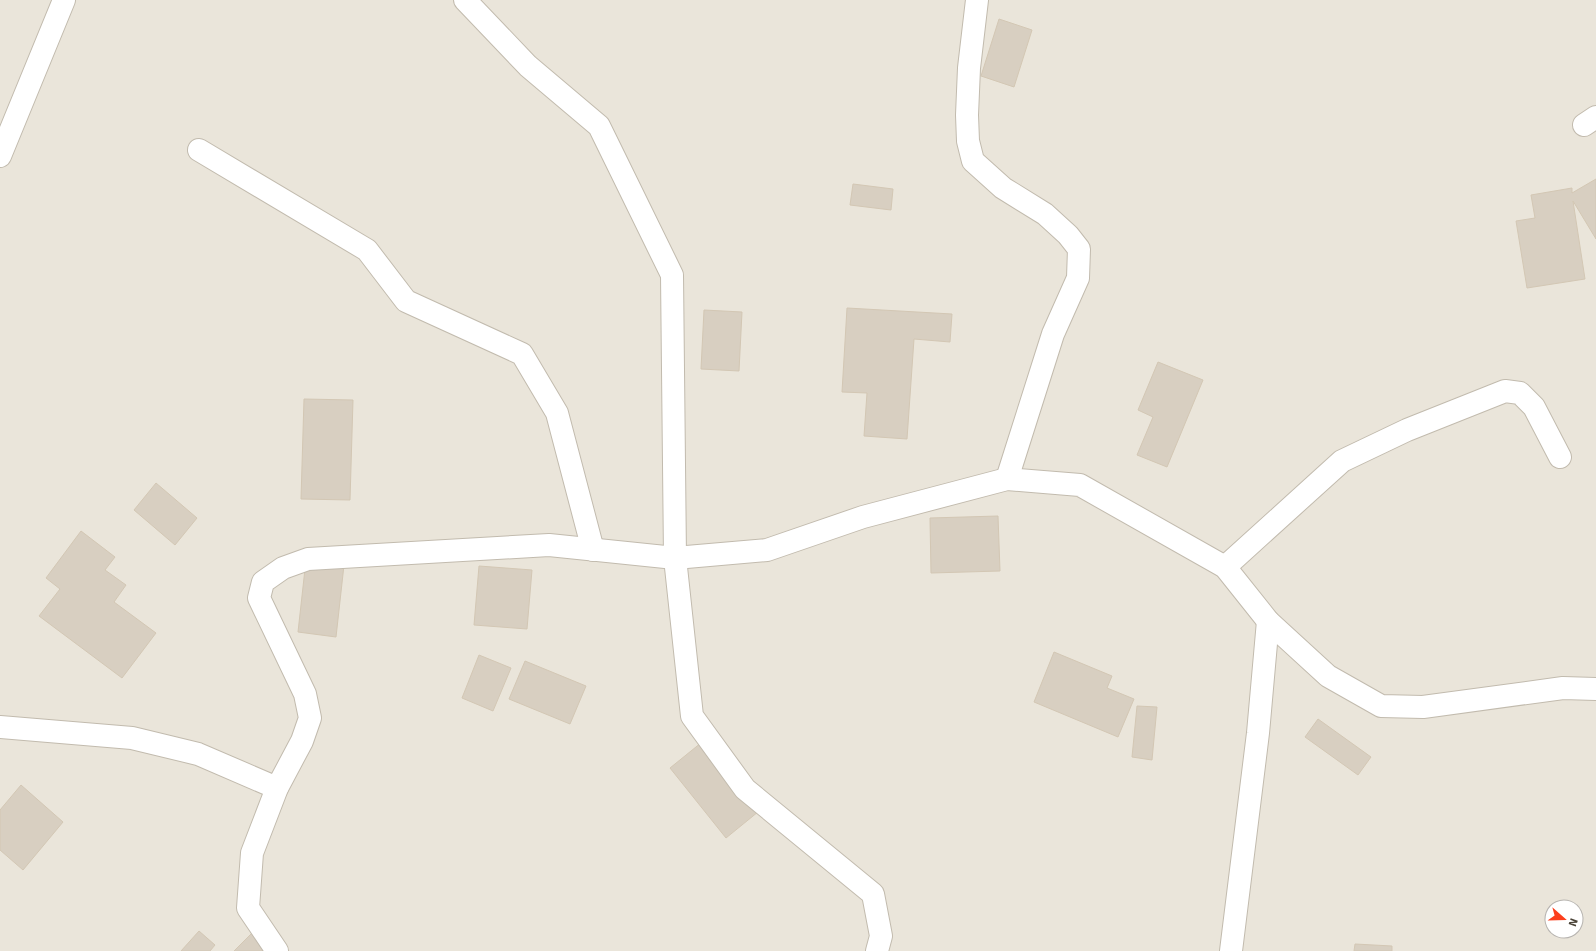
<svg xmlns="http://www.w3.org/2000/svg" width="1596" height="951" viewBox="0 0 1596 951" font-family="Signika,sans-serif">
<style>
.residential{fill:#eae5da;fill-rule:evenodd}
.building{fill:#d8cfc1;stroke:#d3c7b4}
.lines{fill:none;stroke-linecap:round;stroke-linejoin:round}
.minor-casing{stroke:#c2bbae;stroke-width:24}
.minor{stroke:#fff;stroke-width:22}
</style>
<rect width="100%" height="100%" fill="#f6f3ec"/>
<path class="residential" d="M0,0H1596V951H0ZM1552,907H1576V931H1552Z"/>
<g class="building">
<polygon points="999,19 1032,30 1014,87 981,76"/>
<polygon points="1596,179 1596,239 1573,201 1585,279 1527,288 1516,221 1535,218 1531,195 1572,188 1572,193"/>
<polygon points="853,184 893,189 891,210 850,205"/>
<polygon points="847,308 952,314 950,342 914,339 907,439 864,436 867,393 842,392"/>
<polygon points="704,310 742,312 739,371 701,369"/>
<polygon points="1158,362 1203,380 1167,467 1137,455 1153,417 1138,410"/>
<polygon points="304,399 353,400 350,500 301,499"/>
<polygon points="156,483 197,518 175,545 134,510"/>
<polygon points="998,516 1000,571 931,573 930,518"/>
<polygon points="81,531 115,557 105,570 126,585 114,602 156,633 122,678 39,616 60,589 46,578"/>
<polygon points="306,560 344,565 336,637 298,632"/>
<polygon points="479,566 532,570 527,629 474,625"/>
<polygon points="1054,652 1112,676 1107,688 1134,699 1118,737 1034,702"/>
<polygon points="479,655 511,668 493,711 462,698"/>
<polygon points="525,661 586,686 570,724 509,699"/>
<polygon points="1137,706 1157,707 1152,760 1132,757"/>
<polygon points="1318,719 1371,757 1358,775 1305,737"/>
<polygon points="712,734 769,803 726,838 670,768"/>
<polygon points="21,785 63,822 23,870 0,850 0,810"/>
<polygon points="261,924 274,938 262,951 234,951"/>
<polygon points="199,931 215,945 210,951 181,951"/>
<polygon points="1355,944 1392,946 1392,951 1354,951"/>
</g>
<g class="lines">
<g class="minor-casing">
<g id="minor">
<polyline points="465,0 528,66 599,126 672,275 675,558 692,716 745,789 873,894 881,936 877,951"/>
<polyline points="977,0 969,68 967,115 968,141 973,161 1003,188 1045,214 1068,235 1079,249 1078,278 1053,334 1007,479"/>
<polyline points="1584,125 1596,117"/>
<polyline points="199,150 367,250 406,301 522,354 557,413 593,550"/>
<polyline points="0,156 64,0"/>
<polyline points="1225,567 1342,461 1407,430 1505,391 1520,393 1534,407 1560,457"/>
<polyline points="0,727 132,738 198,754 277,788"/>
<polyline points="277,951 248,908 252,853 277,788 302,741 310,718 305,694 259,598 263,582 283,568 308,559 549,545 675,558 767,550 863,517 1007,479 1080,485 1225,567 1268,621 1328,676 1381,706 1423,707 1563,688 1596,689"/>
<polyline points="1231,951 1258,733 1268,621"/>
</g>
</g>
<use href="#minor" class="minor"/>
</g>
<g transform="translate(1564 919) rotate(110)"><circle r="19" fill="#ffffff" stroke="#b7b4b0"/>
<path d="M0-3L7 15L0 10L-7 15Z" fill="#fc3f1d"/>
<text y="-6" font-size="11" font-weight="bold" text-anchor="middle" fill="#4b4439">N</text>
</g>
</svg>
